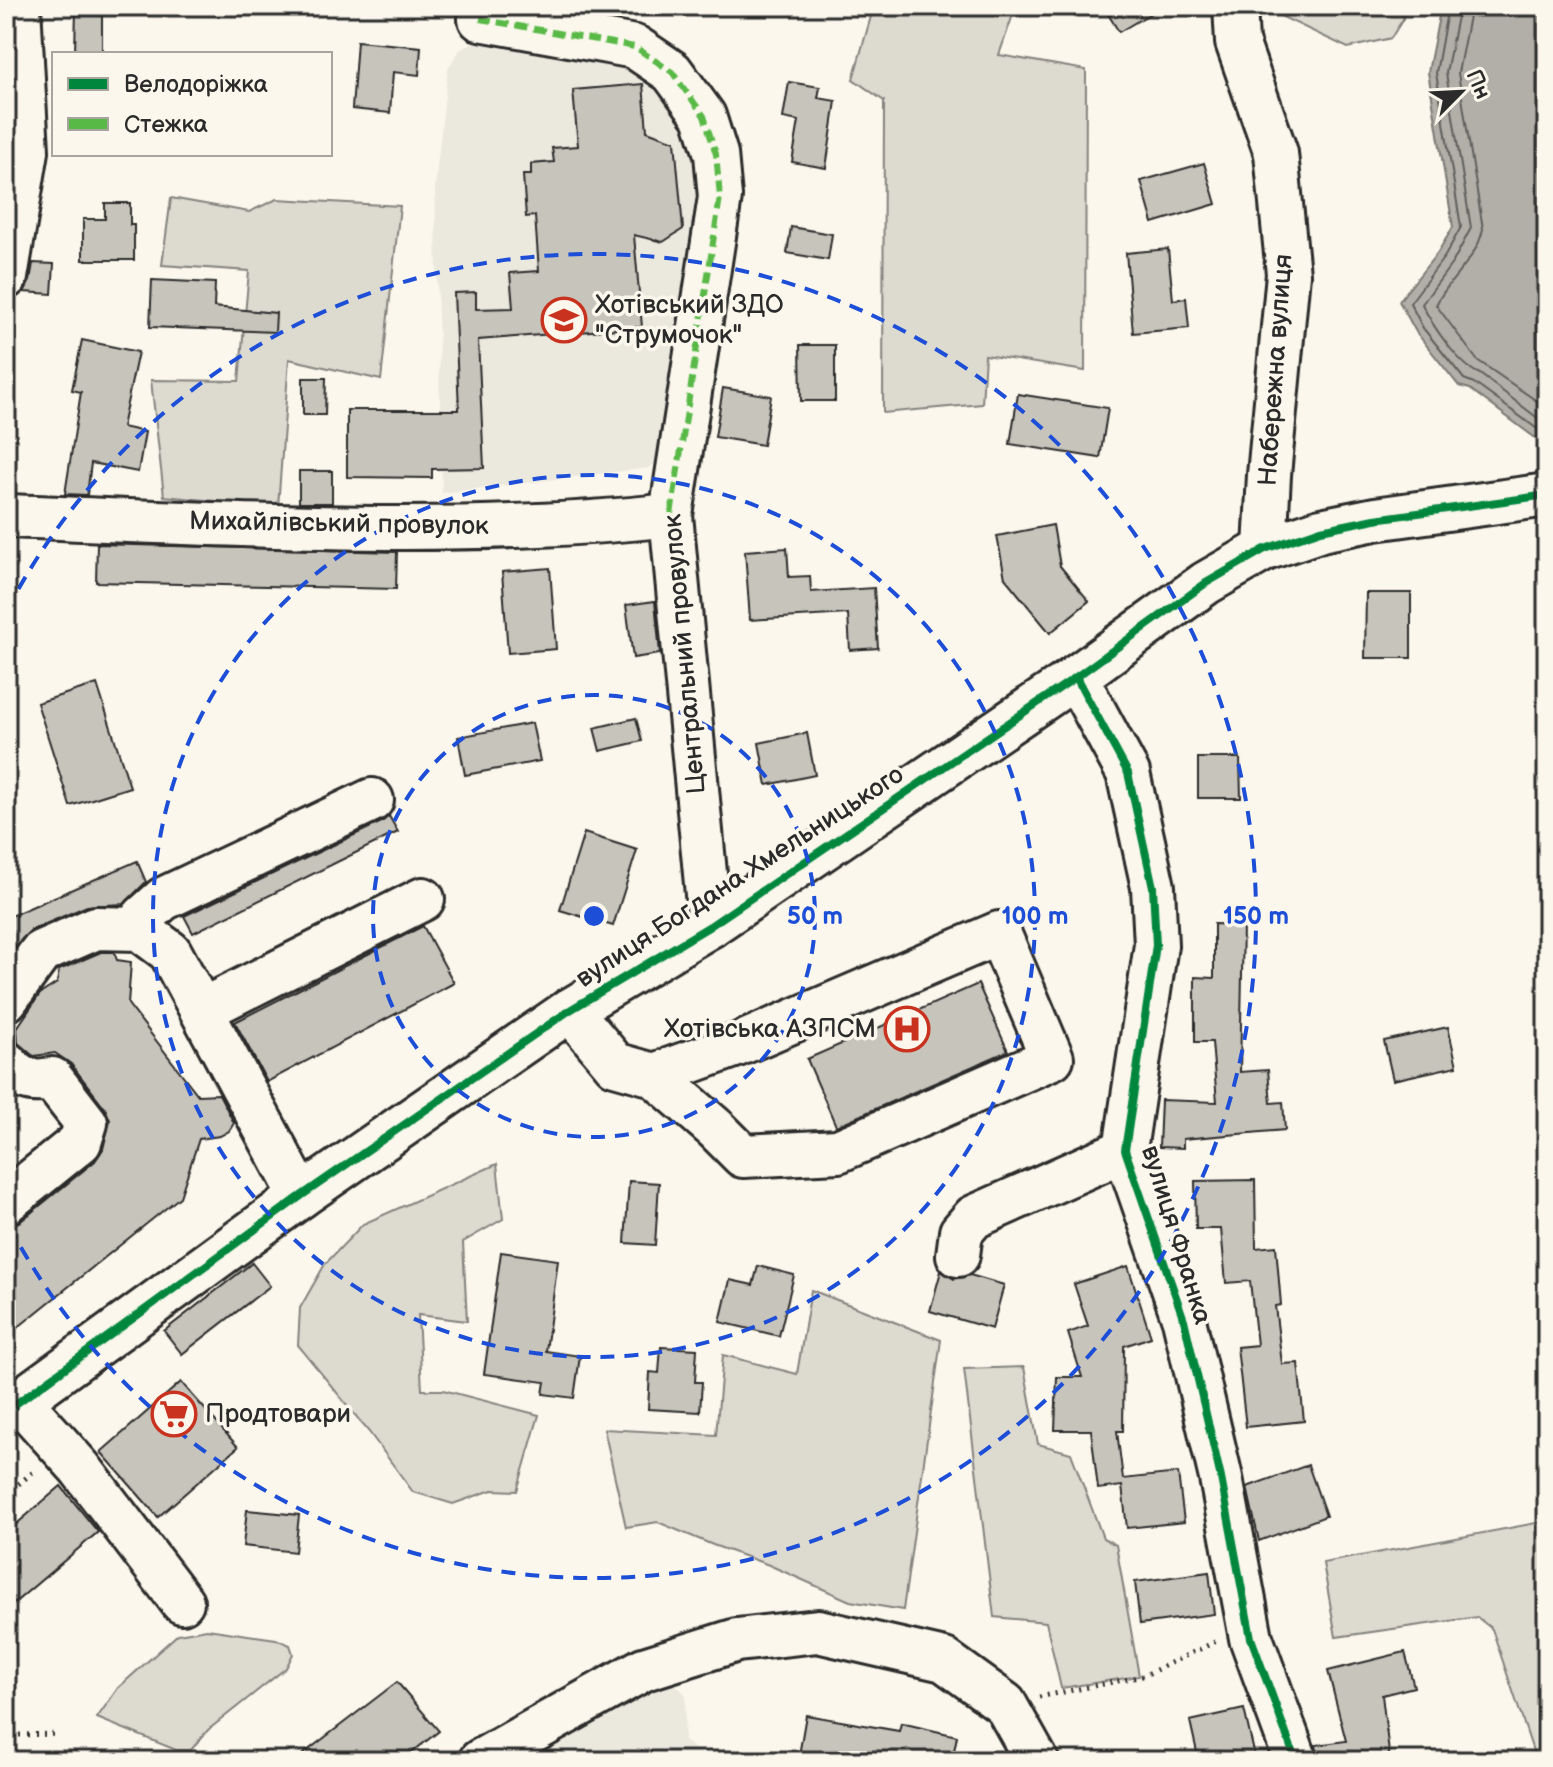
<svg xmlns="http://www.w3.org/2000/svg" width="1553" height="1767" viewBox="0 0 1553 1767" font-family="'Balsamiq Sans',sans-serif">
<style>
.built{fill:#ebe8de}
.green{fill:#dddad0;stroke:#84827e;stroke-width:2}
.water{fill:#b1afa7;stroke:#7b7a75;stroke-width:2}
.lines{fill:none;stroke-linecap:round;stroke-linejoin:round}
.shore{stroke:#61605d;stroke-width:2}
.building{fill:#c7c4bc;stroke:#2b2b2b;stroke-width:2}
.minor-casing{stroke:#2b2b2b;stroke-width:48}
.path{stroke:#2b2b2b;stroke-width:5;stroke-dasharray:2 6;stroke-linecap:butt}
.minor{stroke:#fbf7ec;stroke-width:42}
.quiet{stroke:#58b947;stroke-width:6;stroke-dasharray:12 6;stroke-linecap:butt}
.cycleway-casing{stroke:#fbf7ec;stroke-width:13}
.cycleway{stroke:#00873e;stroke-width:8}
.ring{fill:none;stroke:#1d4ed8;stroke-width:4;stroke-dasharray:14 10}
.labels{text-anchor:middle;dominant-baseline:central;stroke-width:7;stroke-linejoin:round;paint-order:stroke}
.poi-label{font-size:26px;fill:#2b2b2b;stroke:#fbf7ec;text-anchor:start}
.street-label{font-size:26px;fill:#2b2b2b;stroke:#fbf7ec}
.centre{fill:#1d4ed8;stroke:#fbf7ec;stroke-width:4}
.ring-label{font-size:24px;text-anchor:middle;font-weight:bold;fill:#1d4ed8;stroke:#fbf7ec;stroke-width:7;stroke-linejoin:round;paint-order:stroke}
</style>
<rect width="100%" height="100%" fill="#fbf7ec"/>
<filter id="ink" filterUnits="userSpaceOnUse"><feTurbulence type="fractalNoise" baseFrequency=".0125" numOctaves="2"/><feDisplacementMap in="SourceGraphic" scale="16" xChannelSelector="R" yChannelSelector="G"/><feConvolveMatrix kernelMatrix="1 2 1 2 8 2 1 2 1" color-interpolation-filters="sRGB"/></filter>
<g filter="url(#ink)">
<g class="built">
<polygon points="484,36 610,52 645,71 682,122 707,189 671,452 648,468 442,493 435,186 448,68 460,50"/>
<polygon points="662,1671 686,1695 684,1741 712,1761 487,1761"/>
</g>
<g class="green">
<polygon points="874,6 1016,6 999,55 1086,70 1085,371 985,355 982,404 883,413 884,101 853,79"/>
<polygon points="1273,6 1405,6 1403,19 1391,38 1348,48 1272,12"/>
<polygon points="171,198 249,212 277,199 400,206 381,380 289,359 278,507 164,496 151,380 239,381 249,271 162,265"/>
<polygon points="497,1164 503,1219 463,1242 467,1321 418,1315 422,1390 443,1390 539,1415 517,1491 492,1490 453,1504 413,1492 369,1432 298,1345 300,1308 325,1264 363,1224"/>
<polygon points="811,1290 941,1340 903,1610 850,1601 769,1565 713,1545 658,1522 626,1527 604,1429 716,1435 723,1355 797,1374"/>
<polygon points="1024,1367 1038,1444 1071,1453 1103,1538 1116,1545 1139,1676 1061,1688 1046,1622 994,1617 964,1369"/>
<polygon points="1547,1521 1547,1761 1524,1761 1535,1757 1492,1629 1477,1617 1336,1637 1323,1563"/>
<polygon points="207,1629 276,1639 290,1645 293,1654 286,1668 208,1730 191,1750 176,1750 97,1718 118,1688 178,1634"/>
</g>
<polygon class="water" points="1441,6 1547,6 1547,438 1534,437 1470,389 1459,386 1416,332 1399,301 1438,252 1453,227 1428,72"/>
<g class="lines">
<g class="shore">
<polyline points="1448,6 1436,73 1461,227 1445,256 1410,303 1423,328 1464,379 1474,383 1536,428 1547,430"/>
<path d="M1459,6L1446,73L1471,228L1453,262L1422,304C1432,325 1458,365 1480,374L1539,419L1547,420"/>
<path d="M1471,6L1458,73L1483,229C1477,260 1448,279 1436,305L1477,360L1547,408"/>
</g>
</g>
<g class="building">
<polygon points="76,6 102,6 102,54 75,54"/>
<polygon points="1103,6 1163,6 1119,32"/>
<polygon points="357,41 421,47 419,75 393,72 390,113 352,109"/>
<polygon points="789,82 820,87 818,98 836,101 826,168 792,162 799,121 783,118"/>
<polygon points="643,84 647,131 675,141 683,229 663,242 634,235 642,327 478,340 484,468 432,469 432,478 347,477 347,410 459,410 454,293 476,292 476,309 513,308 510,273 539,271 535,216 526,217 523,175 531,175 531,164 554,162 552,148 578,146 573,90"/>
<polygon points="1204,163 1216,204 1153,223 1141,181"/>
<polygon points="105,203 130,203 130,225 134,225 134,260 83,260 83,219 105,219"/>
<polygon points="791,227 832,234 828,260 787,253"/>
<polygon points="1168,249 1173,300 1186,298 1189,328 1133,333 1126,253"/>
<polygon points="33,263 54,264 52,294 24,292 30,281"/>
<polygon points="152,280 215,283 214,307 276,313 275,332 150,327"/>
<polygon points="82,340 138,352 122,427 145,432 138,472 91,463 87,495 65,494 81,392 72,390"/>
<polygon points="800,345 835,345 835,401 801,401"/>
<polygon points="303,378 326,378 325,415 303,415"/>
<polygon points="723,388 771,396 763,445 715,437"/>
<polygon points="1018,394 1108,408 1100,458 1010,444"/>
<rect x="299" y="471" width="33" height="32"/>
<polygon points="1053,525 1060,566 1089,601 1050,633 1005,578 997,536"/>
<polygon points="97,544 397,552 396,589 96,582"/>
<polygon points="787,548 789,577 810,576 811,592 874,588 878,648 850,650 848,614 750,620 745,551"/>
<polygon points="550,568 556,649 508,653 502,572"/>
<polygon points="1366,593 1411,593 1411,658 1365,658"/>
<polygon points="655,601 660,654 633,658 626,605"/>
<polygon points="97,684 130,787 70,806 37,703"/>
<polygon points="636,718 642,741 600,751 594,728"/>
<polygon points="532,723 540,761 465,775 458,737"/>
<polygon points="807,733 815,775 767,785 759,743"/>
<polygon points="1198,758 1240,758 1241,798 1198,798"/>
<polygon points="389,816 398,832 193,933 184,916 382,822"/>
<polygon points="584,833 637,850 613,926 560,910"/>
<polygon points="137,861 146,882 124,904 87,906 31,930 6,956 6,918"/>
<polygon points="1214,924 1243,925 1240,1072 1268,1070 1271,1103 1283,1102 1285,1130 1183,1139 1183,1148 1159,1147 1161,1100 1217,1102 1212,1042 1195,1042 1195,977 1214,978"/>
<polygon points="423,926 454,983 267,1082 235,1022"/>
<polygon points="101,952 114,952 117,960 131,962 128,1004 198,1095 219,1094 234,1123 229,1131 220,1136 199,1139 180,1197 6,1337 6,1228 21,1221 95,1161 103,1149 110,1120 105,1108 71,1064 55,1053 34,1056 31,1054 18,1043 17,1028 40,994 57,983 59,970"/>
<polygon points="978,984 1008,1051 836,1126 807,1059"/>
<polygon points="1448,1027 1457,1066 1393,1080 1384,1041"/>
<polygon points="1255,1180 1256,1248 1276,1246 1281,1305 1275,1306 1282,1364 1298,1363 1304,1421 1246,1427 1237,1347 1257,1345 1250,1281 1226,1283 1221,1229 1196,1229 1195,1181"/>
<polygon points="629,1181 659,1183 655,1245 625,1243"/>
<polygon points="501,1252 558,1260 546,1351 580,1356 574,1398 543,1394 545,1382 484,1374"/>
<polygon points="252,1263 270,1286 182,1354 164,1331"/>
<polygon points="758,1266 794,1275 779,1336 720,1322 730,1280 753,1285"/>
<polygon points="1128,1266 1151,1337 1124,1346 1123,1431 1117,1431 1123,1479 1178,1473 1184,1522 1127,1528 1122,1486 1098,1489 1091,1430 1055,1430 1057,1377 1082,1377 1068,1333 1088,1326 1074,1284"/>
<polygon points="941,1271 954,1279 970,1275 1004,1285 992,1329 930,1311"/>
<polygon points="661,1347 697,1349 695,1382 702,1382 700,1412 648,1409 650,1372 659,1373"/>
<polygon points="181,1382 238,1447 158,1517 101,1452"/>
<polygon points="1308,1465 1326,1516 1259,1541 1247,1487"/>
<polygon points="61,1486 98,1532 6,1610 6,1533"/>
<polygon points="247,1510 299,1515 295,1552 243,1546"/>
<polygon points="1209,1572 1214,1614 1140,1624 1135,1582"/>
<polygon points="1405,1652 1414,1687 1382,1695 1390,1761 1319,1761 1316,1745 1346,1741 1328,1671"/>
<polygon points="397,1682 439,1731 401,1761 294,1761"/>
<polygon points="1244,1709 1256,1761 1199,1761 1190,1721"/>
<polygon points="806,1715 899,1731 901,1723 957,1736 952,1761 798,1761"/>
</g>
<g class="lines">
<g class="minor-casing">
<g id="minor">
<polyline points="1235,6 1237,42 1276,153 1288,274 1269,475 1265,549"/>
<polyline points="480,19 635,47 672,72 704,116 716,154 720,197 671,515 710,926"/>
<polyline points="6,277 27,151 19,6"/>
<path d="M6,516C227,524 451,539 671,515"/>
<polyline points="1076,677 1128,773 1153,887 1156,945 1125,1150 1184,1320 1221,1478 1251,1638 1296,1761"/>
<polyline points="139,929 143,917 163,899 372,800"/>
<polyline points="6,1000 41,952 96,928 139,929 170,952 301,1196"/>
<polyline points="202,1010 423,899"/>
<polyline points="570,1010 615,1064 654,1075 737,1045 999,933 1052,1058 838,1151 743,1156 716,1129 654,1075"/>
<path d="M6,1063C20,1079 31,1083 52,1079L86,1123L80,1142L6,1202"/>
<polyline points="958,1255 961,1232 974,1217 1125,1150"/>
<polyline points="20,1401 80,1468 182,1602"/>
<polyline points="6,1411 301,1196 570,1010 710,926 1076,677 1206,583 1265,549 1321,530 1375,519 1547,495"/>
<polyline points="480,1761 644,1669 737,1640 818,1631 944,1660 1005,1704 1037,1761"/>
</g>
</g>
<g class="path">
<polyline points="6,1494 37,1469"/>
<polyline points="1039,1697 1143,1676 1219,1640"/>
<polyline points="19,1735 58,1734"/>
</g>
<use href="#minor" class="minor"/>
<polyline class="quiet" points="480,19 635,47 672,72 704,116 716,154 720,197 671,515"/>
<g class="cycleway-casing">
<g id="cycleway">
<polyline points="1076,677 1128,773 1153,887 1156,945 1125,1150 1184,1320 1221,1478 1251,1638 1296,1761"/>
<polyline points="6,1411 301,1196 570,1010 710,926 1076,677 1206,583 1265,549 1321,530 1375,519 1547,495"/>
</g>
</g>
<use href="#cycleway" class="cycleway"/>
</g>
</g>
<g class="ring">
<circle cx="594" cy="916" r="221"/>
<circle cx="594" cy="916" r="441"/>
<path d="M7 610A662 662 0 1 1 7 1222"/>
</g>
<defs>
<g id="school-ring" transform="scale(2.3)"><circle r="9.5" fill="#fbf7ec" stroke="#c8321e" stroke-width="1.5"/><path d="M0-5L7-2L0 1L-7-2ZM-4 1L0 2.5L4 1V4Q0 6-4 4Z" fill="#c8321e"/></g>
<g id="hospital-ring" transform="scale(2.3)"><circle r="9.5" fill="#fbf7ec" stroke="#c8321e" stroke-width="1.5"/><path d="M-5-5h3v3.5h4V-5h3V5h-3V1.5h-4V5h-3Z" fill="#c8321e"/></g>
<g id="supermarket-ring" transform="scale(2.3)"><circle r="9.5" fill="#fbf7ec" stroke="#c8321e" stroke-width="1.5"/><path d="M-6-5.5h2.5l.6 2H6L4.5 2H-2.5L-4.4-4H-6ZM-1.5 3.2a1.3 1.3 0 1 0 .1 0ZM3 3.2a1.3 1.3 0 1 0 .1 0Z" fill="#c8321e"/></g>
</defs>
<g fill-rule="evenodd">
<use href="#school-ring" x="564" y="320"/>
<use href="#hospital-ring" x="907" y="1029"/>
<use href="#supermarket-ring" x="174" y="1414"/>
</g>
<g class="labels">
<g class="poi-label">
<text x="595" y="305">Хотівський ЗДО<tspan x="595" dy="30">"Струмочок"</tspan></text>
<text x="876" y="1029" text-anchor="end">Хотівська АЗПСМ</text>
<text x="205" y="1414">Продтовари</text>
</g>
<g class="street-label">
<text transform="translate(1276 370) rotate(-86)">Набережна вулиця</text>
<text transform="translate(339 524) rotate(1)">Михайлівський провулок</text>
<text transform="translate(685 654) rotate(-95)">Центральний провулок</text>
<text transform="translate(740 877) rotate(-33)">вулиця Богдана Хмельницького</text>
<text transform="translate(1176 1235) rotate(73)">вулиця Франка</text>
</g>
</g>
<circle cx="594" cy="916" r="12" class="centre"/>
<g class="ring-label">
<text x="815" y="924">50 m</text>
<text x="1035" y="924">100 m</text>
<text x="1256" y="924">150 m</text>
</g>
<rect width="1553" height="1767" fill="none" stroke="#fbf7ec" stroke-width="32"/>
<rect x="16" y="16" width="1521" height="1735" fill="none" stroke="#2b2b2b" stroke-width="3" filter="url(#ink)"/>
<rect x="52" y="52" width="280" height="104" fill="#fbf7ec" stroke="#a8a59f" stroke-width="2"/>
<rect x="68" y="78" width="40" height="12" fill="#00873e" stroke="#a8a59f" stroke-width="2"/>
<text x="124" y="92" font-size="24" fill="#2b2b2b">Велодоріжка</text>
<rect x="68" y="118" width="40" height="12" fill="#58b947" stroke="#a8a59f" stroke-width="2"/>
<text x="124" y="132" font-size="24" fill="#2b2b2b">Стежка</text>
<g transform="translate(1461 92) rotate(66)" stroke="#fbf7ec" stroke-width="6" paint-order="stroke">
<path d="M0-6L14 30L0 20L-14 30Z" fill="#2b2b2b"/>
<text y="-12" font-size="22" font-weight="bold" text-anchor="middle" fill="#2b2b2b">Пн</text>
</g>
</svg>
